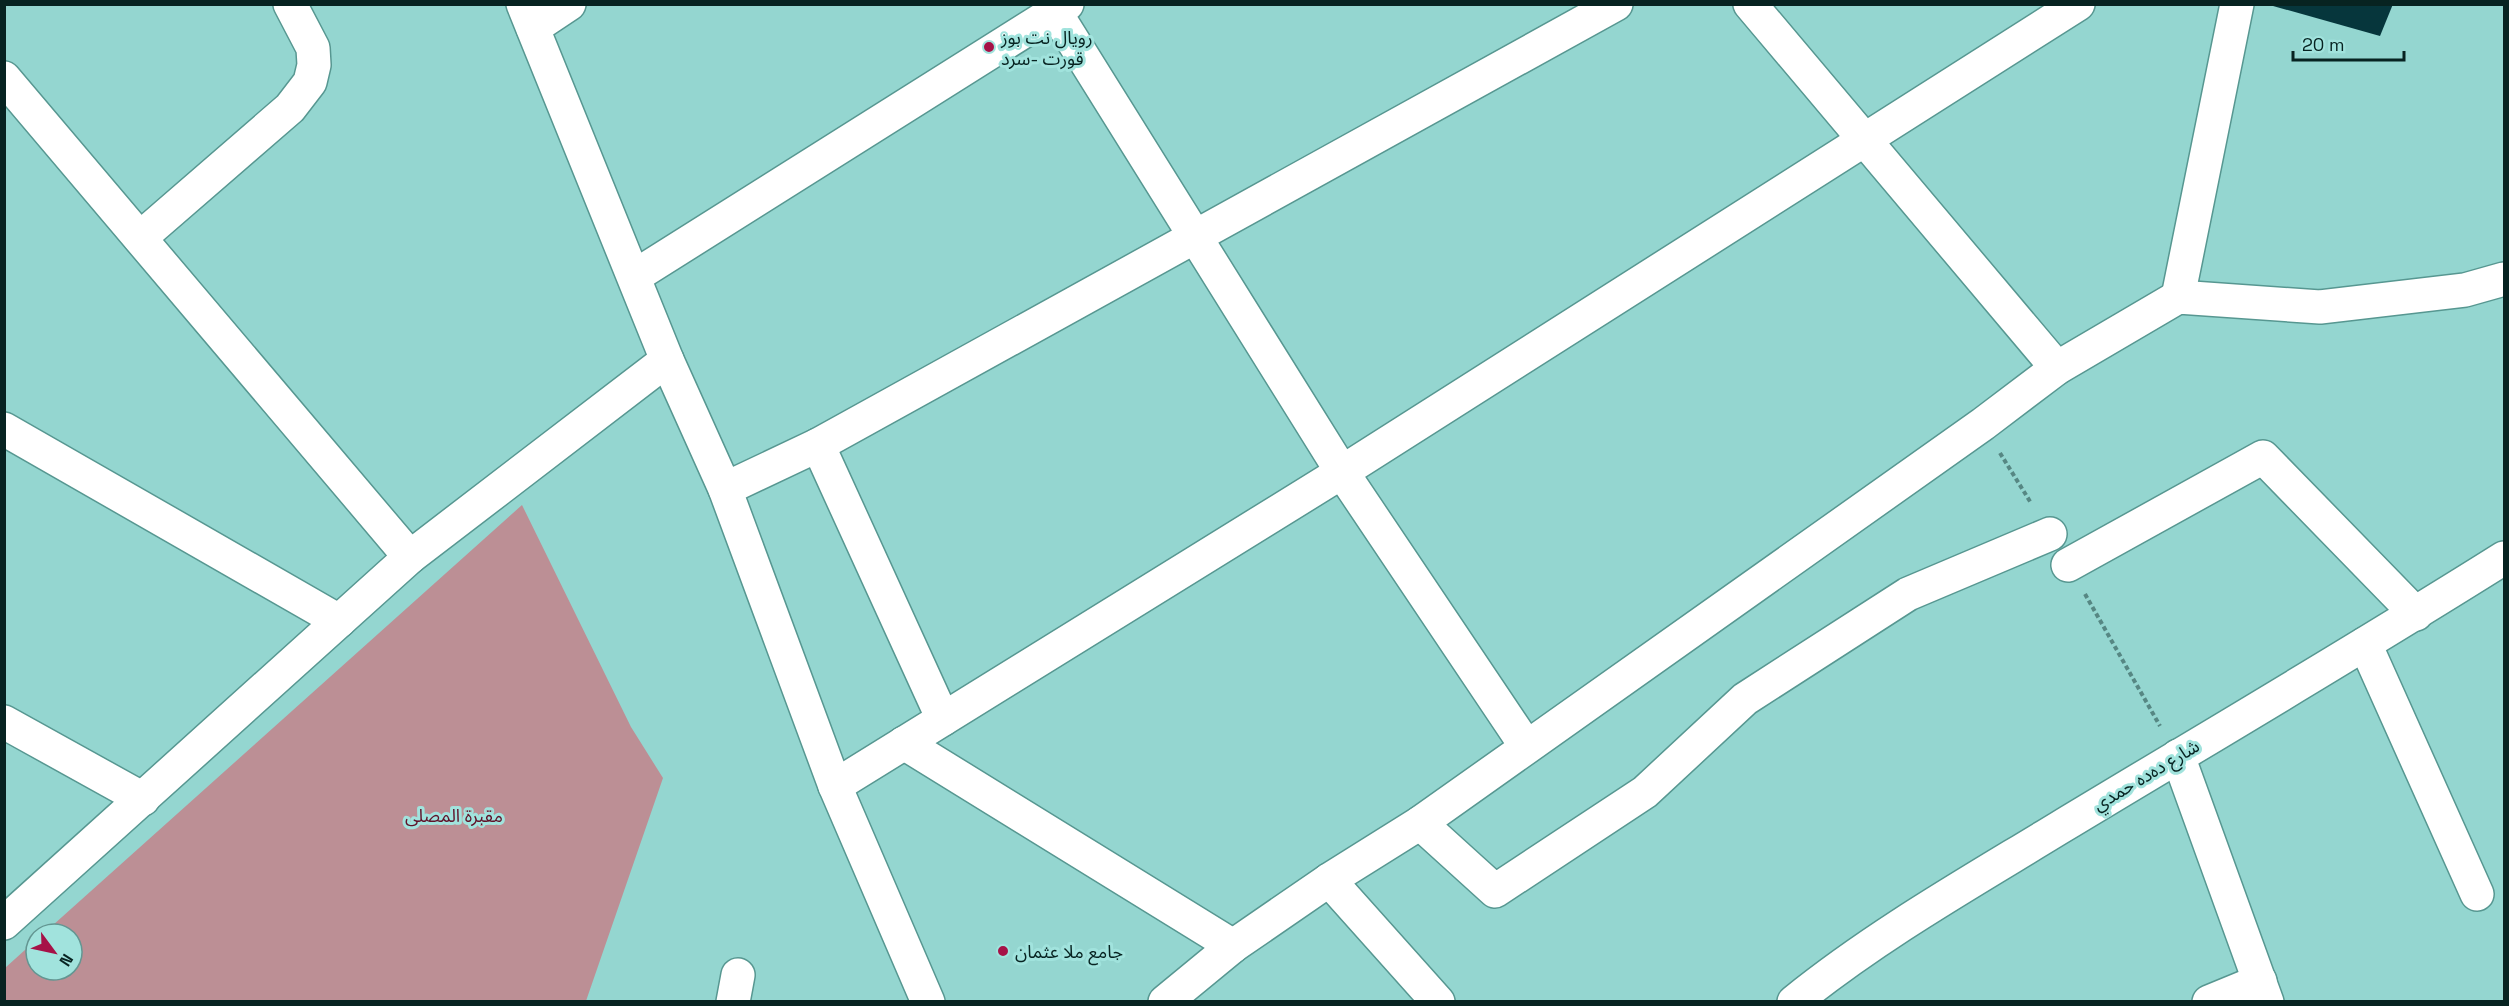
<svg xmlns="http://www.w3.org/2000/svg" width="2509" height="1006" viewBox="0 0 2509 1006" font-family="'Space Grotesk','Noto Sans Arabic',sans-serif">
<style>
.green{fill:#bc8f95}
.building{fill:#06363c}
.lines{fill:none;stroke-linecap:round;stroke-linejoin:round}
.minor-casing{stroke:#579791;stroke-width:36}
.path{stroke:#568783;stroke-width:4;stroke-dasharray:4.5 3;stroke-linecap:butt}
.minor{stroke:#fff;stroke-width:33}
.poi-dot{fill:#a61147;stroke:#a1e3dd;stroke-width:2}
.labels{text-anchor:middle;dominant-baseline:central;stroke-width:6;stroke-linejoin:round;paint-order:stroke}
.poi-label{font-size:18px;fill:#072321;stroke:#a1e3dd;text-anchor:start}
.street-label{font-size:18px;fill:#072321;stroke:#a1e3dd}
.park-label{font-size:18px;fill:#601229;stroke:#a1e3dd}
</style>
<rect width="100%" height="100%" fill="#94d6d0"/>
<polygon class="green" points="522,505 631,727 663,778 586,1001 5,1001 5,968 36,940 36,970 72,970 72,934 43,934"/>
<polygon class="building" points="2266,4 2393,4 2380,36"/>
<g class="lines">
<g class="minor-casing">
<g id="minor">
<polyline points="523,4 667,360 725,489 835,786 928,1002"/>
<polyline points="1050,4 1342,472 1526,746"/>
<polyline points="1750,4 2057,368"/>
<polyline points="533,28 569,4"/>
<polyline points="4,78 410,557"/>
<polyline points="140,238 290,108 310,82 314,65 313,48 290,4"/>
<polyline points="635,276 1067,4"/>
<polyline points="2178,297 2237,4"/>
<polyline points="4,429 339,621"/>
<polyline points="818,445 943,719"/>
<polyline points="725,489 818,445 1616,4"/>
<polyline points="2068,565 2263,457 2416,614"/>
<polyline points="2365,644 2477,894"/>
<polyline points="4,722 143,799"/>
<polyline points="904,743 1233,946"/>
<polyline points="2178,756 2267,1002"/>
<polyline points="835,786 1342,472 2078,4"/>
<polyline points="1420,823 1495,891 1645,792 1745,699 1908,594 2050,534"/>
<polyline points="1329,880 1438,1002"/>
<polyline points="4,923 410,557 667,360"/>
<polyline points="733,1002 738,975"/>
<polyline points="1165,1002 1233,946 1329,880 1420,823 1983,424 2057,368 2178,297 2320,307 2465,290 2504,279"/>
<path d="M1794,1002C1877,935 1969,883 2059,828C2208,738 2358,650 2504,558"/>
<polyline points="2209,1002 2260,981"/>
</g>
</g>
<g class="path">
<polyline points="2000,453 2031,503"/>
<polyline points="2085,594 2160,726"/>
</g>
<use href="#minor" class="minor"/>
</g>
<g class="poi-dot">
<circle cx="989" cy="47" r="6"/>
<circle cx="1003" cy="951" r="6"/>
</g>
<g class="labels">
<g class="poi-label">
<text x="1001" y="37">رويال نت بوز<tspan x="1001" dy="21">قورت -سرد</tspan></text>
<text x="1015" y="951">جامع ملا عثمان</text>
</g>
<g class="street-label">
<text transform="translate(2146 775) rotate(-31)">شارع دەدە حمدي</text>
</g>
<g class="park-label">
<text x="454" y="815">مقبرة المصلى</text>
</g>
</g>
<rect width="2509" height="1006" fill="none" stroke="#072321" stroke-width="12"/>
<g transform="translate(54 952) rotate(123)"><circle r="28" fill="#a1e3dd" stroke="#639692" stroke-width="1.5"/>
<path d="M0-4.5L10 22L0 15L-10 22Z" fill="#a61147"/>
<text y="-9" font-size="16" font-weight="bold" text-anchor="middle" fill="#072321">N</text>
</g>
<path d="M2293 51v9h111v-9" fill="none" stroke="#072321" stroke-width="3"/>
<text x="2302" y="51" font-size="18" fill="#072321" stroke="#a1e3dd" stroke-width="4.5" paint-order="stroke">20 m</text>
</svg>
